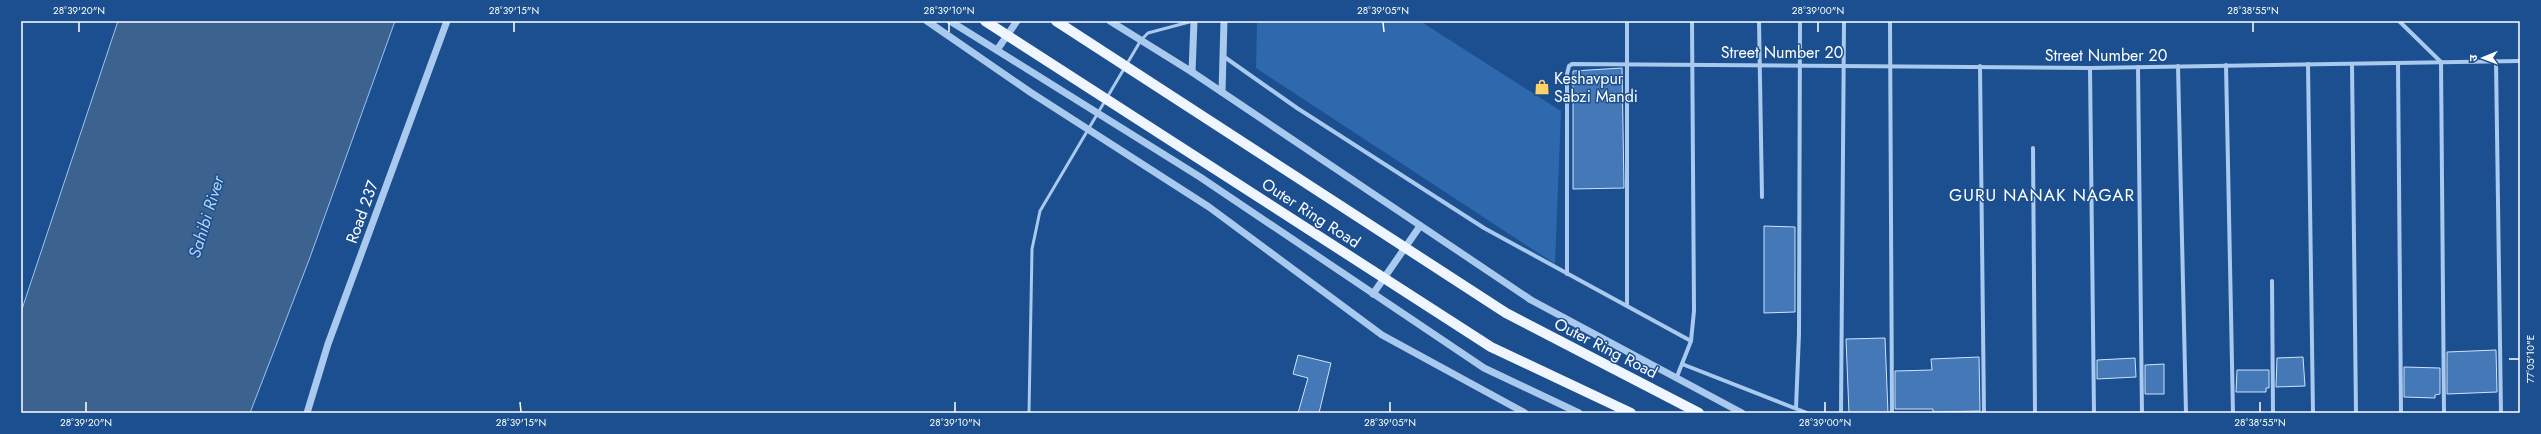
<svg xmlns="http://www.w3.org/2000/svg" width="2541" height="434" viewBox="0 0 2541 434" font-family="Jost,'Noto Sans Devanagari',sans-serif">
<style>
.green{fill:#2e69ad}
.water{fill:#3c6290;stroke:#9cc4f0}
.building{fill:#4478b7;stroke:#cfe3fa}
.lines{fill:none;stroke-linecap:round;stroke-linejoin:round}
.service{stroke:#a9c9ee;stroke-width:3}
.minor{stroke:#a9c9ee;stroke-width:4}
.tertiary{stroke:#a9c9ee;stroke-width:7}
.primary{stroke:#f0f6ff;stroke-width:10}
.ticks{fill:none;stroke:#fff;stroke-width:1.5}
.labels{text-anchor:middle;dominant-baseline:central;stroke-width:3;stroke-linejoin:round;paint-order:stroke}
.street-label{font-size:16px;fill:#fff;stroke:#1b4f8f}
.poi-label{font-size:16px;fill:#fff;stroke:#1b4f8f;text-anchor:start}
.neighbourhood-label{font-size:17px;letter-spacing:1px;fill:#fff;stroke:#1b4f8f}
.water-label{font-size:17px;font-style:italic;fill:#b5d3f5;stroke:#1b4f8f}
.neatline{fill:none;stroke:#fff;stroke-width:1.5}
.ticks-label{font-size:10px;text-anchor:middle;fill:#fff}
</style>
<rect width="100%" height="100%" fill="#1b4f8f"/>
<polygon class="green" points="1257,21 1420,21 1561,111 1555,264 1256,68"/>
<polygon class="water" points="118,21 395,21 309,260 250,413 21,413 21,312"/>
<g class="building">
<polygon points="1622,68 1624,188 1573,189 1573,71"/>
<polygon points="1764,226 1795,227 1795,312 1764,313"/>
<polygon points="1885,338 1888,413 1849,413 1846,339"/>
<polygon points="2496,350 2497,392 2447,394 2447,352"/>
<polygon points="1298,355 1331,363 1319,413 1298,413 1308,378 1293,374"/>
<polygon points="1979,357 1980,411 1933,412 1933,409 1895,409 1895,371 1932,370 1931,359"/>
<polygon points="2303,357 2305,386 2276,387 2277,358"/>
<polygon points="2135,358 2136,377 2097,379 2097,360"/>
<polygon points="2164,364 2164,394 2145,394 2145,365"/>
<polygon points="2404,367 2440,368 2440,394 2435,395 2435,398 2404,397"/>
<polygon points="2237,370 2269,370 2269,388 2266,388 2266,392 2236,392"/>
</g>
<g class="lines">
<polyline class="service" points="1029,413 1032,249 1040,211 1141,40 1148,33 1193,21"/>
<g class="minor">
<polyline points="1759,21 1762,197"/>
<polyline points="1890,21 1892,413"/>
<polyline points="2399,21 2441,62"/>
<polyline points="1223,56 1297,108 1484,228 1691,341"/>
<polyline points="2496,61 2501,413"/>
<polyline points="2441,62 2444,413"/>
<polyline points="2398,63 2401,413"/>
<polyline points="2308,64 2313,413"/>
<polyline points="2352,64 2356,413"/>
<polyline points="2226,65 2233,413"/>
<polyline points="1980,66 1984,413"/>
<polyline points="2178,66 2186,413"/>
<polyline points="2138,67 2142,413"/>
<polyline points="2090,68 2094,413"/>
<polyline points="2033,148 2035,413"/>
<polyline points="1567,274 1567,74 1569,66 1572,64 2090,68 2520,61"/>
<polyline points="2272,281 2273,413"/>
<polyline points="1627,305 1627,21"/>
<polyline points="1682,364 1807,413"/>
<polyline points="1676,379 1691,341 1694,311 1692,21"/>
<polyline points="1796,408 1799,334 1800,21"/>
<polyline points="1841,413 1844,21"/>
</g>
<g class="tertiary">
<polyline points="927,21 1030,92 1209,207 1382,335 1525,413"/>
<polyline points="950,21 1200,177 1484,368 1579,413"/>
<polyline points="1110,21 1192,72 1531,300 1742,413"/>
<polyline points="997,50 1017,21"/>
<polyline points="1192,72 1194,21"/>
<polyline points="1222,92 1224,21"/>
<polyline points="1373,294 1420,226"/>
<polyline points="307,413 328,344 447,21"/>
</g>
<g class="primary">
<polyline points="985,21 1491,347 1631,413"/>
<polyline points="1056,21 1506,313 1699,413"/>
</g>
</g>
<path class="ticks" d="M79,22V32M514,22V32M949,22V32M1383,22L1384,32M1818,22V32M2253,22V32M2509,359H2519M86,402V412M520,402L521,412M955,402V412M1390,402V412M1825,402V412M2260,402V412"/>
<defs>
<g id="shop-bare" transform="scale(1.2)"><path d="M-5-2.5h2.3a2.7 3.5 0 0 1 5.4 0H5L5.5 6h-11ZM-1.5-2.5h3a1.5 2.3 0 0 0-3 0Z" fill="#ffd166" stroke="#1b4f8f" stroke-width="2.5" paint-order="stroke"/></g>
</defs>
<g fill-rule="evenodd">
<use href="#shop-bare" x="1542" y="87"/>
</g>
<g class="labels">
<g class="street-label">
<text x="1782" y="52">Street Number 20</text>
<text x="2106" y="55">Street Number 20</text>
<text transform="translate(362 212) rotate(-70)">Road 237</text>
<text transform="translate(1311 213) rotate(33)">Outer Ring Road</text>
<text transform="translate(1606 348) rotate(27)">Outer Ring Road</text>
</g>
<g class="poi-label">
<text x="1554" y="78">Keshavpur<tspan x="1554" dy="18">Sabzi Mandi</tspan></text>
</g>
<g class="neighbourhood-label">
<text x="2042" y="195">GURU NANAK NAGAR</text>
</g>
<g class="water-label">
<text transform="translate(206 217) rotate(-73)">Sahibi River</text>
</g>
</g>
<rect width="2541" height="434" fill="none" stroke="#1b4f8f" stroke-width="44"/>
<g transform="translate(2483 58) rotate(269)" stroke="#1b4f8f" stroke-width="3" paint-order="stroke">
<path d="M0-3L7 15L0 10L-7 15Z" fill="#ffffff"/>
<text y="-6" font-size="11" font-weight="bold" text-anchor="middle" fill="#ffffff">उ</text>
</g>
<rect x="22" y="22" width="2497" height="390" class="neatline"/>
<g class="ticks-label">
<text x="79" y="14">28°39'20"N</text>
<text x="514" y="14">28°39'15"N</text>
<text x="949" y="14">28°39'10"N</text>
<text x="1383" y="14">28°39'05"N</text>
<text x="1818" y="14">28°39'00"N</text>
<text x="2253" y="14">28°38'55"N</text>
<text transform="translate(2530 359) rotate(-90)" y="4">77°05'10"E</text>
<text x="86" y="426">28°39'20"N</text>
<text x="521" y="426">28°39'15"N</text>
<text x="955" y="426">28°39'10"N</text>
<text x="1390" y="426">28°39'05"N</text>
<text x="1825" y="426">28°39'00"N</text>
<text x="2260" y="426">28°38'55"N</text>
</g>
</svg>
